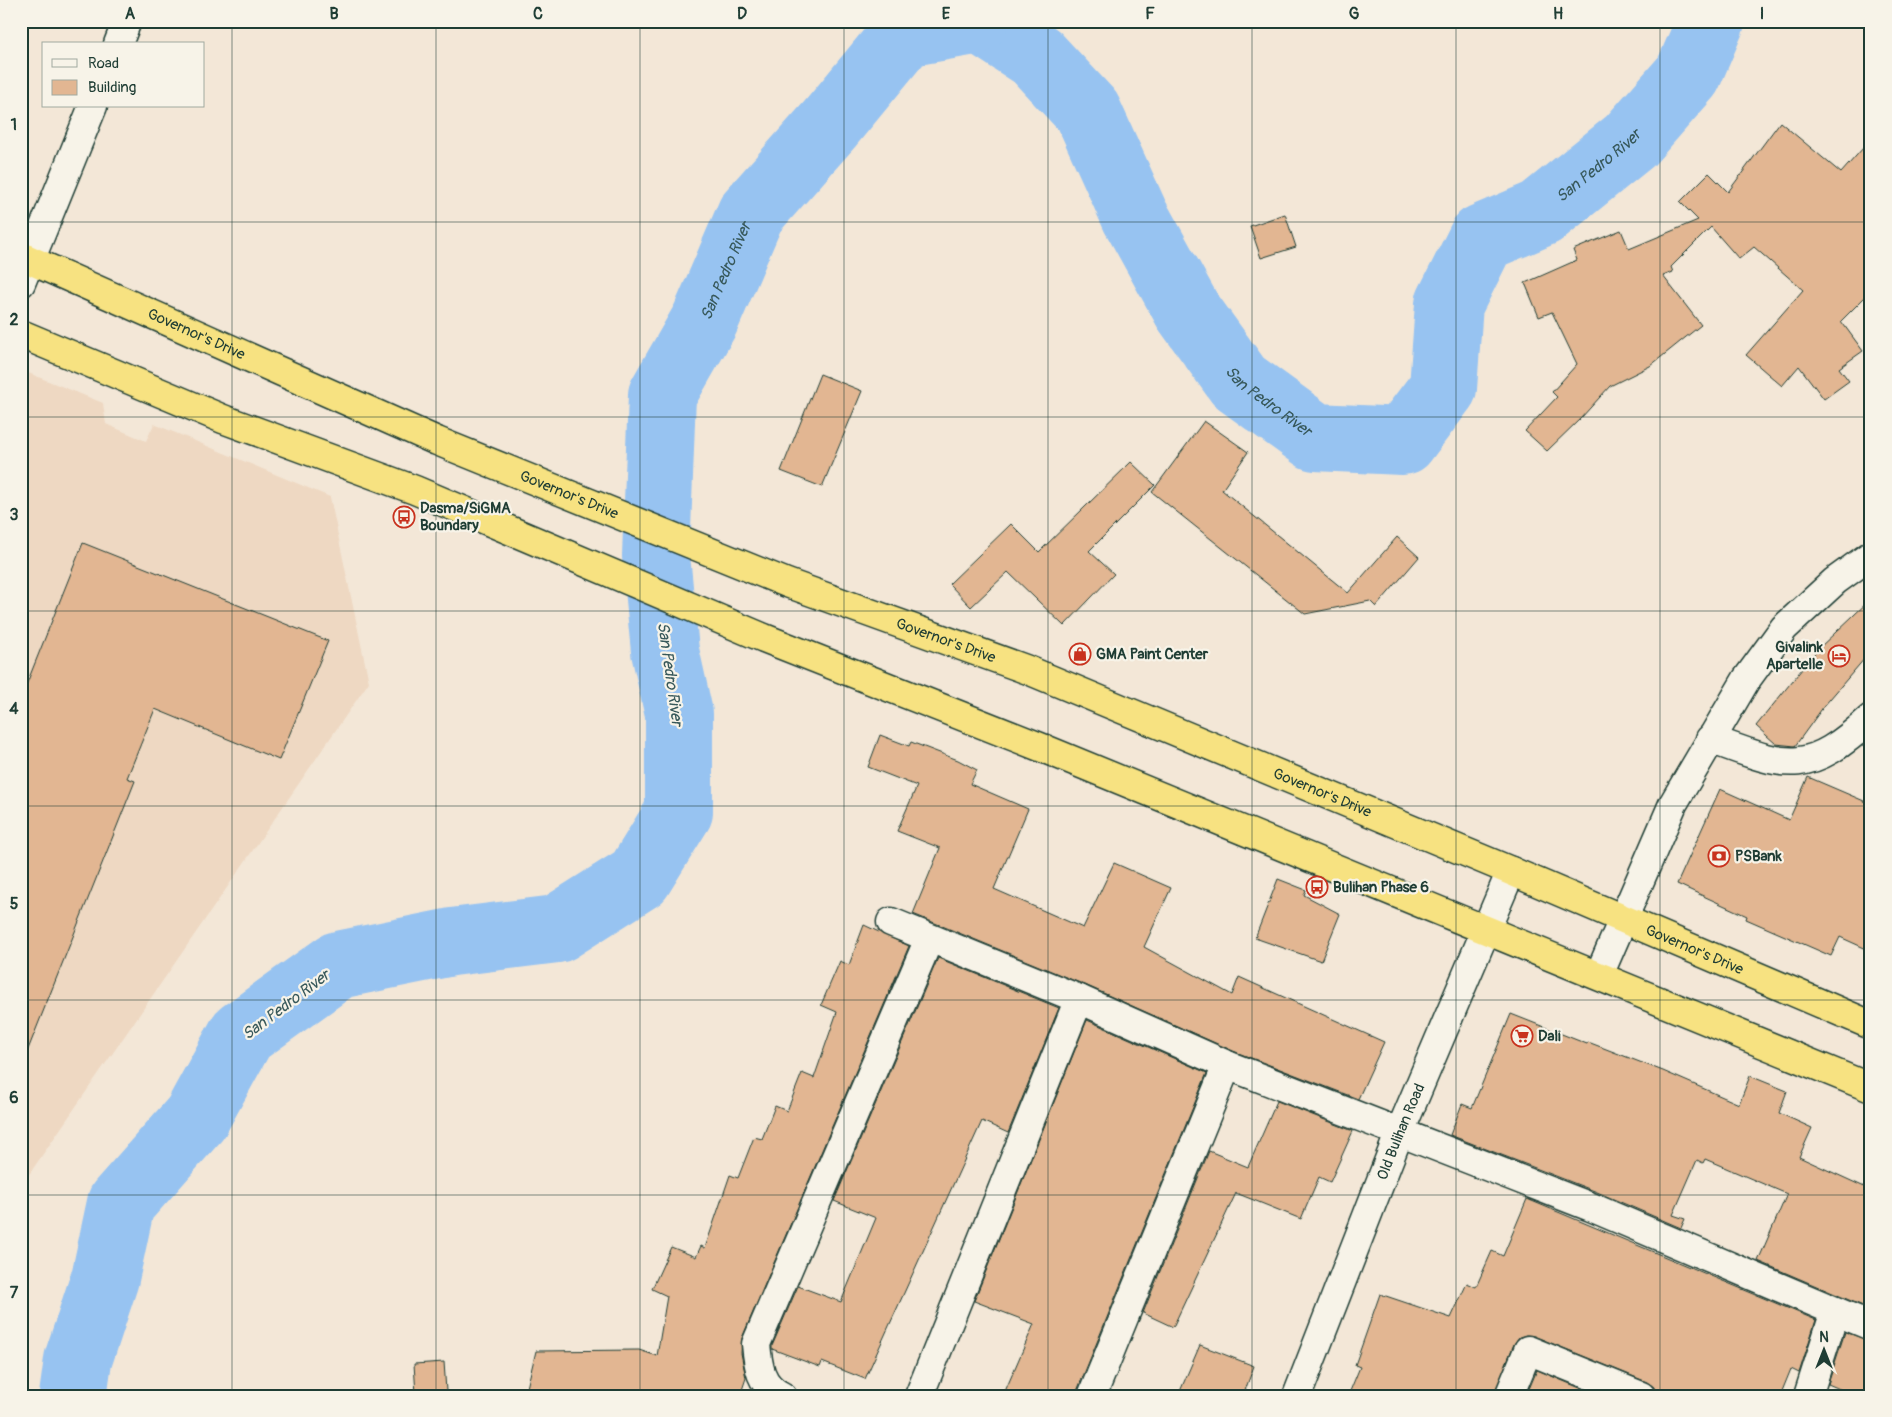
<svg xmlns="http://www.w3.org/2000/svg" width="1892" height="1417" viewBox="0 0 1892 1417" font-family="Pangolin,sans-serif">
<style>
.built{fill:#eed8c2}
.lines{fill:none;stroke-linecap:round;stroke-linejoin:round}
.river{stroke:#97c3f1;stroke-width:68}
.building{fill:#e2b692;stroke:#1f3d34}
.minor-casing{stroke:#1f3d34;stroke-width:31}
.highway-casing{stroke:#1f3d34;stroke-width:31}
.minor{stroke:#f7f3e8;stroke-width:28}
.highway{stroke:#f7e281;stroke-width:28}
.grid{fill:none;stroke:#1f3d34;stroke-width:1;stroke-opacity:0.55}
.labels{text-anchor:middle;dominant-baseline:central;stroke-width:4.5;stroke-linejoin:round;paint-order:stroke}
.street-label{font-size:15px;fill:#1f3d34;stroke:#f7f3e8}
.poi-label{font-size:15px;font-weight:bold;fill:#1f3d34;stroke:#f7f3e8;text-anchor:start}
.water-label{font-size:16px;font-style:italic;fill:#37585a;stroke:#f7f3e8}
.neatline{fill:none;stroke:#1f3d34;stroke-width:2}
.grid-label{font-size:16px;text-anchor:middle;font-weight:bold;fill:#1f3d34}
</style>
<rect width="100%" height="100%" fill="#f3e7d7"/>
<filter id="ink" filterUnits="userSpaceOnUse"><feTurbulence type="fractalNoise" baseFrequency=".02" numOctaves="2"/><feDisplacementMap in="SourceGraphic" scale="10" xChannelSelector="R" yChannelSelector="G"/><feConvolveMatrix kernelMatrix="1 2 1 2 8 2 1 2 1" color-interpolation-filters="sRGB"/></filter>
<g filter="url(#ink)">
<polygon class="built" points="21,370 103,403 106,424 146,441 154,424 330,497 369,682 21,1186"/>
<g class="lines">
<g class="river">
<path id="s1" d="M982,21L1036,56L1088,112L1135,216L1187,310L1239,382L1315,437L1403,441L1443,388L1449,304L1482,238L1541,213L1630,141L1688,75L1711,21"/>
<path id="s2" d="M73,1396L78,1360L105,1278L121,1203L196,1118L242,1034L338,965L452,942L557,929L639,877L679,812V714L665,651L656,556L662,395L705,320L751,213L830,124L905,33L974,21"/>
</g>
</g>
<g class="building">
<polygon points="1780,122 1841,173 1871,139 1871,291 1841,321 1863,351 1839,368 1849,381 1824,399 1799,366 1782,386 1746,355 1803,290 1754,247 1739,259 1711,227 1671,267 1673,272 1663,276 1701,325 1650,366 1610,386 1581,418 1547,451 1525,431 1557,397 1552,392 1577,364 1552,312 1539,317 1525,283 1577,260 1573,250 1621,230 1629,249 1698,220 1680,202 1709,173 1728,192"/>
<polygon points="1285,214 1296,247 1261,258 1250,226"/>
<polygon points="820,374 862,391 822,487 781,471"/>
<polygon points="1204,421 1248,452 1222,490 1348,593 1397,537 1419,557 1376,607 1370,601 1305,614 1152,492"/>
<polygon points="1131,462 1155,485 1089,551 1114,574 1064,626 1008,572 971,607 949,584 1011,524 1039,552"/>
<polygon points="83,543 328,641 279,760 155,709 127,778 135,781 23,1062 21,1062 21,698"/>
<polygon points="1871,599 1871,651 1824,706 1795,746 1776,744 1756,726 1819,648"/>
<polygon points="880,735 909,746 911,742 958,760 977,770 970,784 1028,809 994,889 1083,928 1114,863 1171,888 1144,947 1232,995 1239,977 1384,1042 1358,1099 1233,1051 1085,985 913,914 940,848 897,831 917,786 868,767"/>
<polygon points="1808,777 1871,804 1871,951 1840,937 1831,956 1746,919 1747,916 1677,884 1720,789 1789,820"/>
<polygon points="1278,879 1306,890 1304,895 1340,914 1321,961 1255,938"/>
<polygon points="864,925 909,946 742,1338 741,1353 746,1378 740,1396 525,1396 536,1351 639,1350 657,1356 667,1296 652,1289 671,1247 696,1257 701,1246 705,1248 730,1175 738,1178 754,1137 762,1139 775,1106 787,1111 802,1073 814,1078 837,1012 821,1005 840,961 849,965"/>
<polygon points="938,958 1059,1008 1008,1133 982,1121 865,1379 822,1362 820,1367 772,1349 772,1346 798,1286 841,1302 876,1218 834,1201"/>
<polygon points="1511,1014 1587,1044 1588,1042 1663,1071 1739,1104 1750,1076 1787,1091 1779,1113 1812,1128 1799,1157 1871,1190 1870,1309 1758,1261 1787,1194 1705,1159 1703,1163 1697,1160 1673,1215 1685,1219 1681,1228 1597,1192 1450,1135 1462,1104 1472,1108"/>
<polygon points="1087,1020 1207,1073 1075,1396 1003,1396 1034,1324 974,1301"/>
<polygon points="1277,1101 1353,1131 1330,1182 1319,1177 1301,1219 1236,1193 1173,1327 1143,1313 1209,1151 1248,1167"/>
<polygon points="1527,1199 1816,1320 1799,1373 1791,1369 1780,1396 1656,1396 1654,1387 1647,1382 1534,1336 1526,1335 1519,1337 1514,1344 1494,1396 1348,1396 1360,1367 1355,1365 1380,1294 1451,1318 1467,1283 1476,1287 1492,1251 1503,1256"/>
<polygon points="1845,1332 1871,1341 1871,1396 1856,1396 1828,1384"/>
<polygon points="1200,1345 1254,1366 1243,1396 1178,1396"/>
<polygon points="444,1362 446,1391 416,1394 414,1364"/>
<polygon points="1537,1370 1599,1396 1526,1396"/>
</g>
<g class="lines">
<g class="minor-casing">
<g id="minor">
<polyline points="118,44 127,21"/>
<polyline points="21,283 93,106"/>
<path d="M1710,739C1787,767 1806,778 1871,718"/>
<polyline points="891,922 1079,999 1227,1065 1591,1207 1835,1311"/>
<polyline points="1599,975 1673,804 1746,680 1784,628 1835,581 1871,555"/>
<path d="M782,1396C760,1386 758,1365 756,1344L929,939"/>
<polyline points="919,1396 1079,999"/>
<polyline points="1092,1396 1227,1065"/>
<path id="s3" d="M1297,1396L1399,1134L1511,871"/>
<polyline points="1509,1396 1528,1350 1641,1396"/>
<polyline points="1808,1396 1835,1311 1871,1326"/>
</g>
</g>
<g class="highway-casing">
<g id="highway">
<path id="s4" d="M21,256L437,441L787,583L1028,670L1511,871L1871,1025"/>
<polyline points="21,334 223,419 415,490 764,638 1040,747 1871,1088"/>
</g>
</g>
<use href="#minor" class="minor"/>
<use href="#highway" class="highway"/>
</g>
</g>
<path class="grid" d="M232,21V1396M436,21V1396M640,21V1396M844,21V1396M1048,21V1396M1252,21V1396M1456,21V1396M1660,21V1396M21,222H1871M21,417H1871M21,611H1871M21,806H1871M21,1000H1871M21,1195H1871"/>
<defs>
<g id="bus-ring" transform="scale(1.125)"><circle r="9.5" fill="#f7f3e8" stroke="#c8321e" stroke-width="1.5"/><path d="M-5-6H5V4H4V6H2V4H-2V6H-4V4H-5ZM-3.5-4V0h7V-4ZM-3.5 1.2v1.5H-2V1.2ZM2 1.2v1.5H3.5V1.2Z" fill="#c8321e"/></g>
<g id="shop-ring" transform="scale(1.125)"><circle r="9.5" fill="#f7f3e8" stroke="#c8321e" stroke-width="1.5"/><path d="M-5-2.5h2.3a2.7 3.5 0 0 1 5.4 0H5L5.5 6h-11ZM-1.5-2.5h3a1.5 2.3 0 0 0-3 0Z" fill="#c8321e"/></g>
<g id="hotel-ring" transform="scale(1.125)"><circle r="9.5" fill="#f7f3e8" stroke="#c8321e" stroke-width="1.5"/><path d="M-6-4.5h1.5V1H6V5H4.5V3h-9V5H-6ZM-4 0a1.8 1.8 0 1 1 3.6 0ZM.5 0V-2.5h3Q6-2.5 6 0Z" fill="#c8321e"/></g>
<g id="bank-ring" transform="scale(1.125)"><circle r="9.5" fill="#f7f3e8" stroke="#c8321e" stroke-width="1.5"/><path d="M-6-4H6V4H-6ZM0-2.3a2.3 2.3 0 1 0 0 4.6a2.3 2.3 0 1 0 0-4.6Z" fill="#c8321e"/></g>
<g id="supermarket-ring" transform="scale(1.125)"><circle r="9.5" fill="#f7f3e8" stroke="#c8321e" stroke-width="1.5"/><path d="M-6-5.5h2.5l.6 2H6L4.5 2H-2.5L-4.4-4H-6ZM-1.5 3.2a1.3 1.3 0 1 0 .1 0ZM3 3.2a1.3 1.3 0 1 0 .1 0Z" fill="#c8321e"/></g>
</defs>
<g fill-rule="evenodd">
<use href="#bus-ring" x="404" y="517"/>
<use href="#shop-ring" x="1080" y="654"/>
<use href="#hotel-ring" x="1839" y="656"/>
<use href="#bank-ring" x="1719" y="856"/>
<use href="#bus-ring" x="1317" y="887"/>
<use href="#supermarket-ring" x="1522" y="1036"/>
</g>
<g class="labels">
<g class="street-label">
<text stroke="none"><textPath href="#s4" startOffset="192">Governor's Drive</textPath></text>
<text stroke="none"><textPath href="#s4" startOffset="598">Governor's Drive</textPath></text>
<text stroke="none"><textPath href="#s4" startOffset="1002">Governor's Drive</textPath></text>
<text stroke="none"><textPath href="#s4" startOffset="1408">Governor's Drive</textPath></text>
<text stroke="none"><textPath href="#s4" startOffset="1812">Governor's Drive</textPath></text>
<text stroke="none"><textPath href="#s3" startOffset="284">Old Bulihan Road</textPath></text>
</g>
<g class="poi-label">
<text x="420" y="508">Dasma/SiGMA<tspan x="420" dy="17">Boundary</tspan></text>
<text x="1823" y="647" text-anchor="end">Givalink<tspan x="1823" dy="17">Apartelle</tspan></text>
<text x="1096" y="654">GMA Paint Center</text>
<text x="1735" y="856">PSBank</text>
<text x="1333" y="887">Bulihan Phase 6</text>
<text x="1538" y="1036">Dali</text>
</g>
<g class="water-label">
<text stroke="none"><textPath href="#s1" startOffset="996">San Pedro River</textPath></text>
<text stroke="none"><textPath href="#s2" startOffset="1481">San Pedro River</textPath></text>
<text stroke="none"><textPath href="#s1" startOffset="486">San Pedro River</textPath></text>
<text transform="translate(670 674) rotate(82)">San Pedro River</text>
<text transform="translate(286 1005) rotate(-37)">San Pedro River</text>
</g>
</g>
<rect width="1892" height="1417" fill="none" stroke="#f7f3e8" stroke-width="55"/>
<rect x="42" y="42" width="162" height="65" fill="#f7f3e8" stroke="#a1aaa0"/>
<rect x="52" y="59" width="25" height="8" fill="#f7f3e8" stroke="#a1aaa0"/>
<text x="88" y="68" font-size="15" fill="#1f3d34">Road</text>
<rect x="52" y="80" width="25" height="15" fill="#e2b692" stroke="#a1aaa0"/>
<text x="88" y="92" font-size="15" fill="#1f3d34">Building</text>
<g transform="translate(1824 1350)" stroke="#f7f3e8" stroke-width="4" paint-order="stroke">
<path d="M0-4L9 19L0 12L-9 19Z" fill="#1f3d34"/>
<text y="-8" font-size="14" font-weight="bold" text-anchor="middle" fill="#1f3d34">N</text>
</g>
<rect x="28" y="28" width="1836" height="1362" class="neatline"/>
<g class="grid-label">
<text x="130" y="19">A</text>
<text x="334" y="19">B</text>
<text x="538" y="19">C</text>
<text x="742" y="19">D</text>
<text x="946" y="19">E</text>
<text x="1150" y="19">F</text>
<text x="1354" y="19">G</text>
<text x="1558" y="19">H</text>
<text x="1762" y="19">I</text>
<text x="14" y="130">1</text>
<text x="14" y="325">2</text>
<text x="14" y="520">3</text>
<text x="14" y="714">4</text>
<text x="14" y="909">5</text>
<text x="14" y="1103">6</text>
<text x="14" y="1298">7</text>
</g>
</svg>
